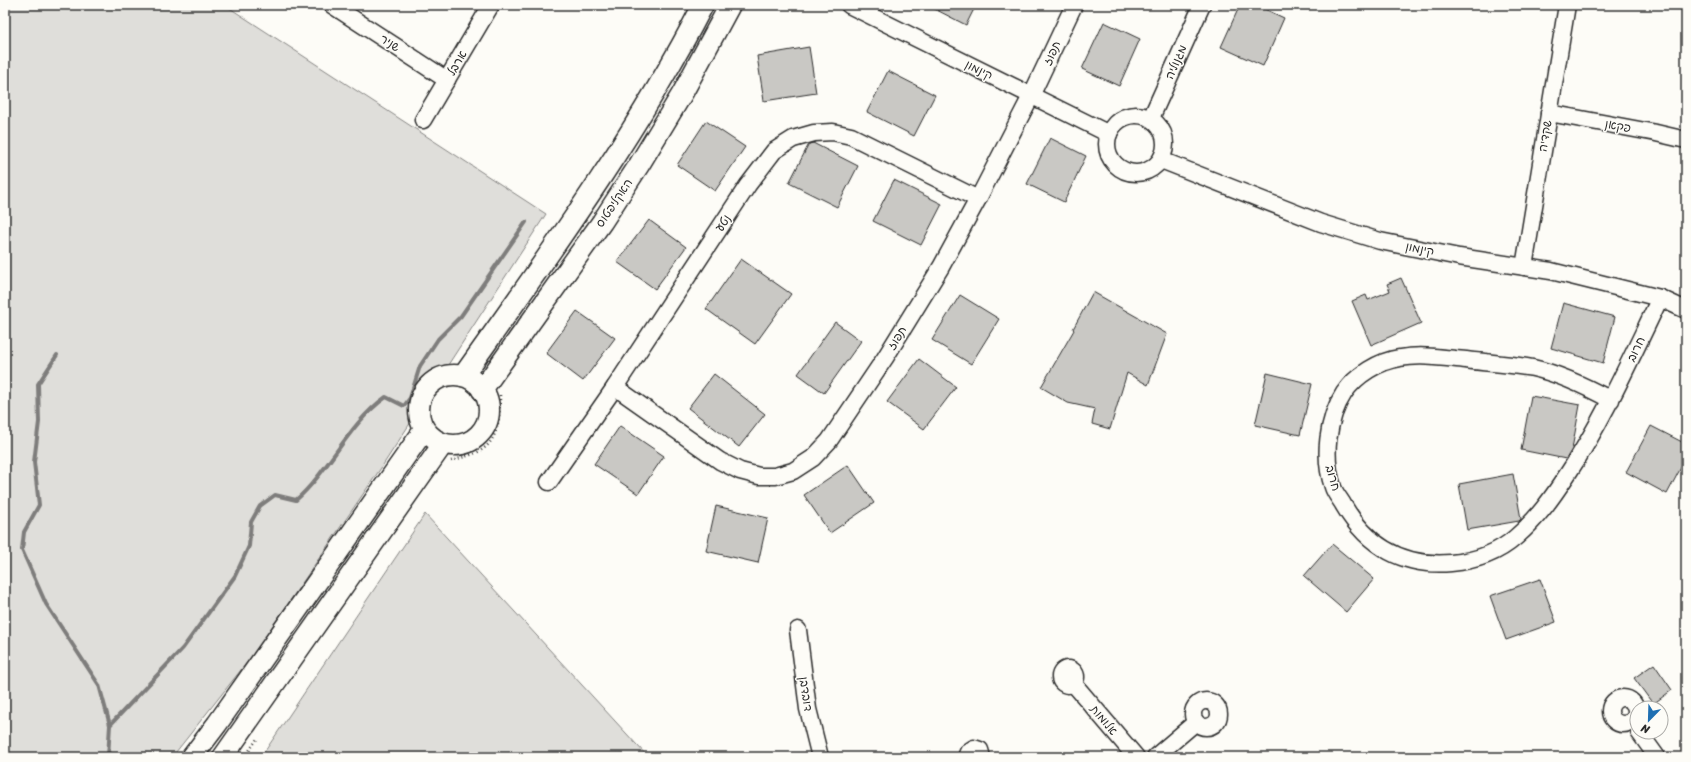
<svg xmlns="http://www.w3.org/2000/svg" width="1691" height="762" viewBox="0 0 1691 762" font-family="Sriracha,'Playpen Sans Hebrew',sans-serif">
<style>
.green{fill:#dfdeda;stroke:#858482}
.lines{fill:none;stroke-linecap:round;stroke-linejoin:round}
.stream{stroke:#7e7d7b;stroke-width:4}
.building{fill:#c9c8c4;stroke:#2b2b2b}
.minor-casing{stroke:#2b2b2b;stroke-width:19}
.major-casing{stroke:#2b2b2b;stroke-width:23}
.path{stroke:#2b2b2b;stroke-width:2.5;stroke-dasharray:1 3;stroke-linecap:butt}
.minor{stroke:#fdfcf7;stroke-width:16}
.major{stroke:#fdfcf7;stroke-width:20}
.labels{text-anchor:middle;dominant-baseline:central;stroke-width:3;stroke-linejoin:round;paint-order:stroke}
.street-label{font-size:12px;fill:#2b2b2b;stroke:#fdfcf7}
</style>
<rect width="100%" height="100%" fill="#fdfcf7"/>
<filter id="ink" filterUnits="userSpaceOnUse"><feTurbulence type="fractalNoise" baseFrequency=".025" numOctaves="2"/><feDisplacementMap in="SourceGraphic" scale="8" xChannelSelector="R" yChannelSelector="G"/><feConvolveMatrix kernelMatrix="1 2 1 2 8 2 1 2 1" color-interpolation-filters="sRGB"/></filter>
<g filter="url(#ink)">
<g class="green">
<polygon points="5,5 225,5 546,214 383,465 252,656 172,757 5,757"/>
<polygon points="425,514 648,757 261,757"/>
</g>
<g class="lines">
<g class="stream">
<polyline points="57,355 38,384 39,422 34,462 39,505 24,532 22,550 46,604 99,685 110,725 108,757"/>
<path d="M110,725L183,648L235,576L249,546L251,522L260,506L275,495L296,500C330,470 348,424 386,397L404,406L410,398L420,366L438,339L461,316L526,222"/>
</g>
</g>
<g class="building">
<polygon points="927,5 976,5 966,25"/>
<polygon points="1240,5 1256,5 1284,18 1263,66 1221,47"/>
<polygon points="1104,22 1140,39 1119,86 1082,69"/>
<polygon points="809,47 816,93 764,101 757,56"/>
<polygon points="888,71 935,95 914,136 867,112"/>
<polygon points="706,121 745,147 715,191 677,165"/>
<polygon points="1050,138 1086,156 1064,202 1027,184"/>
<polygon points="813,143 858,166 837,207 789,183 809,144"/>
<polygon points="894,180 942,204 921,245 873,221"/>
<polygon points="649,220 686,247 655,289 617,262"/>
<polygon points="741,259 791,294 755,344 706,309"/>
<polygon points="1401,278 1421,323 1371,345 1352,301 1366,295 1368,300 1390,291 1387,284"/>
<polygon points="1093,292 1167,334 1148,385 1127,373 1110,429 1092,424 1095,409 1068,403 1041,387 1074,330 1073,329"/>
<polygon points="960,295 999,319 971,364 932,340"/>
<polygon points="1563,303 1615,317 1603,363 1551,348"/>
<polygon points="577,311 615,338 583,381 546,353"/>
<polygon points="835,322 861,341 824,393 798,374"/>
<polygon points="919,359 956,387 924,429 887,402"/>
<polygon points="1267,373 1312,384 1300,435 1255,425"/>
<polygon points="714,374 765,414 739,447 688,408"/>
<polygon points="1531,396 1580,405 1572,449 1566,459 1521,450"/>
<polygon points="620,426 664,456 638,494 594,464"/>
<polygon points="1651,426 1686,444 1686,458 1667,494 1626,472"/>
<polygon points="848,465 874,503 830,533 804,495"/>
<polygon points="1513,474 1521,519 1519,521 1467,530 1459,484"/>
<polygon points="716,506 768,518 758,563 706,551"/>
<polygon points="1332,544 1374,579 1346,612 1304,576"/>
<polygon points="1540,579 1556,622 1506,640 1490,596"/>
<polygon points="1654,664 1672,690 1653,704 1634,678"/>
</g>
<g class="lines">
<g class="minor-casing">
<g id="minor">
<polyline points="332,5 447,80"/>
<polyline points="849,5 1109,134"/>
<polyline points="1549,113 1656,133 1686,140"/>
<circle cx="1136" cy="144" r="29"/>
<polyline points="1151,118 1202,5"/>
<polyline points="423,120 491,5"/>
<polyline points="1161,160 1321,223 1380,241 1459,257 1551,271 1660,298 1686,310"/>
<polyline points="1524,267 1567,5"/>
<polyline points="615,387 720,461 740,471 759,476 775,476 793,471 813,458 829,441 885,358 941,267 978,199 1031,96 1074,5"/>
<path d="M1611,400C1587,387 1560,374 1533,368C1511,364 1488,363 1466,360C1444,358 1422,354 1400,358C1379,361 1356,375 1344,393C1327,419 1323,458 1333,487C1335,494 1341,500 1344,506C1368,547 1404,567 1451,563C1475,561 1498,553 1516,537C1537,519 1552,498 1567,475C1604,419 1631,358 1660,298"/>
<polyline points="549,482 615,387 748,185 774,151 793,139 814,133 833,132 851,136 978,199"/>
<polyline points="798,630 808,709 820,757"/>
<circle cx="1068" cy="677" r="8"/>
<polyline points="1073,683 1136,757"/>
<circle cx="1623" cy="711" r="13"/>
<circle cx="1206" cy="714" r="13"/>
<polyline points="1639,732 1657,757"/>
<polyline points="966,757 968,752 974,748 980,750 982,757"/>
<polyline points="1155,757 1196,722"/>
</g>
</g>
<g class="major-casing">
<g id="major">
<circle cx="454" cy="410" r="35"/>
<path d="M463,376C548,256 635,137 703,5"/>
<polyline points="482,390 602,222 639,165 682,94 730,5"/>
<polyline points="192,757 217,724 424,430"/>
<polyline points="223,757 443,444"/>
</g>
</g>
<g class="path">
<path d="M451,461C460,458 477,454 483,449C500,437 500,412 500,394"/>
<polyline points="245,757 257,739"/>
</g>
<use href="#minor" class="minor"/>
<use href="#major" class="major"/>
</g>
</g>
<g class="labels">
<g class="street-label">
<text transform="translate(390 43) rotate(33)">שניר</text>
<text transform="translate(1052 53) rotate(-65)">תפוז</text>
<text transform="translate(1176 62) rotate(-66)">מגנוליה</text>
<text transform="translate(457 63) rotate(-60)">ארבל</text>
<text transform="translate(979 70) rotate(27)">קינמון</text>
<text transform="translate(1618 126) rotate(10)">פקאן</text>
<text transform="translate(1545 136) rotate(-80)">שקדיה</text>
<text transform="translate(614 203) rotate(-56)">האקליפטוס</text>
<text transform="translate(723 223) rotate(-56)">נטע</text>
<text transform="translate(1420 249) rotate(12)">קינמון</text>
<text transform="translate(897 338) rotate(-58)">תפוז</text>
<text transform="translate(1636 349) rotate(-64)">חרוב</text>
<text transform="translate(1333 478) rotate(74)">חרוב</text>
<text transform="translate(806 694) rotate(82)">דובדבן</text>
<text transform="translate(1104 720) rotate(50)">אלומות</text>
</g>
</g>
<rect width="1691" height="762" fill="none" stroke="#fdfcf7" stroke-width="20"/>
<rect x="10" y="10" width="1671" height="742" fill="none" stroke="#2b2b2b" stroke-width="1.5" filter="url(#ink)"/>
<g transform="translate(1649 720) rotate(203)"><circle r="19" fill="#fdfcf7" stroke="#a9a8a5"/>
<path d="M0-3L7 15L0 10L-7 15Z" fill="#1f6fb2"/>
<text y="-6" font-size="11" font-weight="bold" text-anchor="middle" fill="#2b2b2b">N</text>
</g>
</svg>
